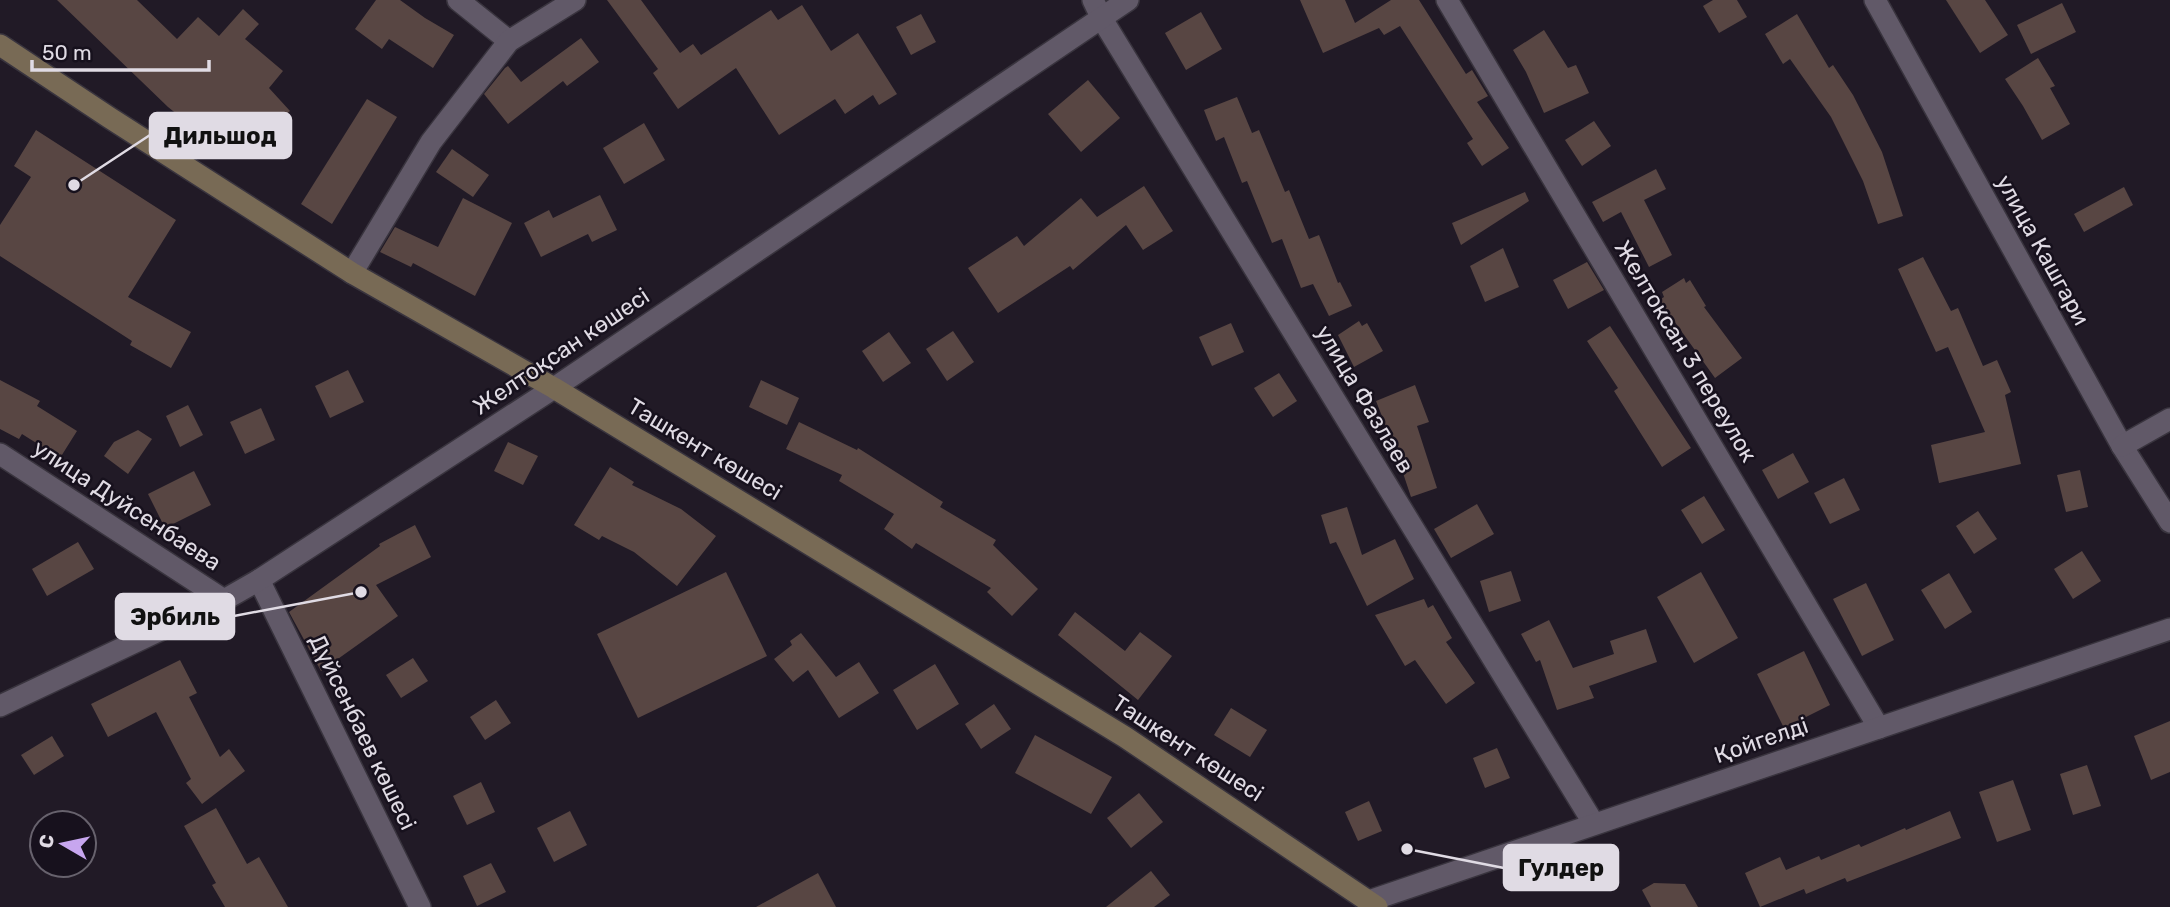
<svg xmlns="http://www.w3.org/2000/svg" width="2170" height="907" viewBox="0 0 2170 907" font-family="Rubik,sans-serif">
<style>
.building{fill:#584643}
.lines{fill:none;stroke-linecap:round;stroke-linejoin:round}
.minor-casing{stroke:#39343e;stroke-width:24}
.tertiary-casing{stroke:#39343e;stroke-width:24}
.secondary-casing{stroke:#39343e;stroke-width:24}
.minor{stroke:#615968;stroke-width:21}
.tertiary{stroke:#615968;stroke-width:21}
.secondary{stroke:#786a55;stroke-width:21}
.labels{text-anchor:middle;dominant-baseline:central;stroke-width:5;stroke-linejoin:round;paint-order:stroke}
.street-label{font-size:23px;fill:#e0dbe4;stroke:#17111d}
.leader{fill:none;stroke:#e0dbe4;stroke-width:2.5}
.callout-dot{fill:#e0dbe4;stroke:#17111d;stroke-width:2.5}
.callout{fill:#e0dbe4;stroke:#e0dbe4;stroke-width:2.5}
.callout-label{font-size:24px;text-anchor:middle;font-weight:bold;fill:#111}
</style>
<rect width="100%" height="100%" fill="#211a26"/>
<g class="building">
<polygon points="57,0 137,0 177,39 198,17 219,36 243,9 259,24 245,39 283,71 269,88 290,111 250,147 234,130 219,148 168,107"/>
<polygon points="376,0 400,0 425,18 454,35 433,68 389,39 382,49 355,29"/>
<polygon points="607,0 641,0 680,53 693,44 701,55 771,10 778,20 802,5 831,51 858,33 897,94 879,105 873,95 845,114 835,99 779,135 736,68 678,109 653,73 658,69"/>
<polygon points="1300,0 1345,0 1355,23 1391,0 1419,0 1466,74 1472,70 1488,96 1477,102 1509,148 1482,166 1467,143 1473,139 1400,26 1384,35 1379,28 1323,53"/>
<polygon points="1713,0 1737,0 1747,17 1719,33 1703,6"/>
<polygon points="1946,0 1985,0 2008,35 1980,53"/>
<polygon points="2062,3 2076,32 2031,54 2017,25"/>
<polygon points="1201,12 1222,49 1186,70 1165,33"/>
<polygon points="921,14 936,42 911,55 896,27"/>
<polygon points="1797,14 1829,68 1833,65 1853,95 1882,152 1903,216 1878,224 1863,181 1831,117 1790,59 1783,64 1765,34"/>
<polygon points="1544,30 1568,68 1576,65 1589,93 1544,113 1526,72 1513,50"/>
<polygon points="581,38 599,62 567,86 563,81 508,124 484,94 505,68 508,66 521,82"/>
<polygon points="2038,58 2055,86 2050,88 2070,124 2042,140 2023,106 2005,79"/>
<polygon points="1088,80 1120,118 1081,152 1048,114"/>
<polygon points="1237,97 1252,133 1259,130 1285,192 1289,190 1309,239 1319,235 1338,283 1340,282 1352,306 1329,316 1313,284 1301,288 1282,239 1272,243 1247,181 1242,183 1224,137 1216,141 1204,110"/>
<polygon points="367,99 397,117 332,224 301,204"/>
<polygon points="1594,121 1611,146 1582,166 1565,140"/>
<polygon points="644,123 665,160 624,184 603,148"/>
<polygon points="36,130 176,220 128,297 191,332 171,368 130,345 132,341 0,256 0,225 31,177 14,166"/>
<polygon points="452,149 489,175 473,197 436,172"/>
<polygon points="1656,169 1666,189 1644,200 1672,255 1649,267 1621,212 1603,222 1592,202"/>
<polygon points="1144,186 1173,231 1143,250 1126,225 1073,270 1070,266 998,313 968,268 1017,236 1024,246 1081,198 1097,217"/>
<polygon points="2124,187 2133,205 2084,232 2074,214"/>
<polygon points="1525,192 1529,201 1461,245 1452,223"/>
<polygon points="600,195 617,230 592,242 588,234 541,257 524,223 549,210 553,218"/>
<polygon points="463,198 512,223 475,296 413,263 411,267 380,252 395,227 438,247"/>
<polygon points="1503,248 1519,287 1485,302 1470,266"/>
<polygon points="1923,257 1951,311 1958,308 1983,366 1997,360 2011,392 2005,395 2021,464 1939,483 1931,445 1985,432 1948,347 1936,352 1898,269"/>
<polygon points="1587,262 1604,290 1568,309 1553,280"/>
<polygon points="1684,278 1686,283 1690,280 1706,306 1704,307 1742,358 1715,378 1659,300 1664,297 1662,292"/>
<polygon points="1359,321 1362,326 1367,323 1383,351 1354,367 1338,335"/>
<polygon points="1231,323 1244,352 1212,366 1199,337"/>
<polygon points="1610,326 1691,448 1662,467 1614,391 1618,388 1587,341"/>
<polygon points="953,331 974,362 947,381 926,349"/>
<polygon points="889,332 911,363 883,382 862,351"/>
<polygon points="348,370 364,402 330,418 315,386"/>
<polygon points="1279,373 1297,401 1273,417 1254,388"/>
<polygon points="0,380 40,401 37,406 77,431 60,458 22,434 19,439 0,429"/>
<polygon points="761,380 799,398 787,425 749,407"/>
<polygon points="1415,385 1429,422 1417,426 1437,488 1411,497 1396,452 1376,401"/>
<polygon points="188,405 203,435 180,447 166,416"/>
<polygon points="261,408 275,440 245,454 230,422"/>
<polygon points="799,422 857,450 858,448 943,502 940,507 996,540 993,545 1038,589 1012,616 987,592 991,588 916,543 912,549 884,529 894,514 839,481 842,475 786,449"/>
<polygon points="138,430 152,439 128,474 104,456 114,442"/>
<polygon points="508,442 538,456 523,485 494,471"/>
<polygon points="1793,453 1809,482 1778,499 1762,470"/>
<polygon points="610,467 634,482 632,485 681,509 716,536 677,586 634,552 602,536 599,540 574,525"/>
<polygon points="2080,470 2088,507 2066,512 2057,475"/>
<polygon points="194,471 211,505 165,528 148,494"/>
<polygon points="1844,478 1860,510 1830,524 1814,493"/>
<polygon points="1704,496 1725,530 1702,544 1681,510"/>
<polygon points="1477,504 1494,534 1451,558 1434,529"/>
<polygon points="1347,507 1362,555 1395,539 1414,579 1367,606 1336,542 1330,544 1321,515"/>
<polygon points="1978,511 1997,539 1974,554 1956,526"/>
<polygon points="415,525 431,557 376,585 398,616 321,671 289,612 380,546 379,544"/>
<polygon points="78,542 94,569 47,596 32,569"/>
<polygon points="2082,551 2101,581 2073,599 2054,569"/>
<polygon points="1511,571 1521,601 1489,612 1480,581"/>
<polygon points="726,572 767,656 638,718 597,634"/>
<polygon points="1701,572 1738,638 1694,663 1657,597"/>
<polygon points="1949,573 1972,612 1945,629 1921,590"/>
<polygon points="1866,583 1894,640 1862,656 1833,599"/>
<polygon points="1424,599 1428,608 1433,605 1452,638 1446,642 1475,683 1446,704 1415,660 1405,666 1375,615"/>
<polygon points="1075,612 1125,651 1140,632 1172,656 1138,700 1058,635"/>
<polygon points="1549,620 1573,668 1614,654 1610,641 1646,629 1657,662 1589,686 1594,698 1557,710 1540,660 1536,662 1521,634"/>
<polygon points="801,633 836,677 859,662 879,693 839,718 808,670 793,682 774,659 792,645 790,641"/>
<polygon points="1804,651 1830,705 1784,728 1757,674"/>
<polygon points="413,658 428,681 401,698 386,675"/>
<polygon points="180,660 197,693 189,697 220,757 229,749 245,771 202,804 186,783 191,779 156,712 108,737 91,704"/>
<polygon points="935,664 959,704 917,730 893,690"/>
<polygon points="496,700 511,723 485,740 470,717"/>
<polygon points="994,704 1011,729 981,749 965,724"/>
<polygon points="1231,708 1267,730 1250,757 1214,735"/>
<polygon points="2170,721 2170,772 2151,780 2134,736"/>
<polygon points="1035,735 1112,777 1091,814 1015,773"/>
<polygon points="52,736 64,756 34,775 21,755"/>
<polygon points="1497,748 1510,778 1485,788 1473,758"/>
<polygon points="2087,765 2101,806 2073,815 2060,774"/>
<polygon points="2013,780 2031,830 1997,842 1979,792"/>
<polygon points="481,782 495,812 467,825 453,796"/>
<polygon points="1139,793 1163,822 1131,848 1107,818"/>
<polygon points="1369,801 1382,831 1358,841 1345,812"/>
<polygon points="216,808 247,864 259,857 288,907 225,907 212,885 216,883 184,826"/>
<polygon points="570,811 587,845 554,862 537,828"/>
<polygon points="1950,811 1961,838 1847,882 1845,878 1806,894 1804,889 1760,907 1745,873 1780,857 1786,870 1819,856 1821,860 1859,844 1861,847 1905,828 1906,830"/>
<polygon points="491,863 506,892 477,906 463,876"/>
<polygon points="1151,871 1170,895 1154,907 1106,907"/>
<polygon points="818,873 836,907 756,907"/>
<polygon points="1654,883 1685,884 1698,907 1651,907 1642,890"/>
</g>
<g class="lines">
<g class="minor-casing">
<g id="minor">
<polyline points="458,0 509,41"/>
<polyline points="1093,0 1102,19 1594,824"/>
<polyline points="1447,0 1879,728"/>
<polyline points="1875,0 2122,446 2170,522"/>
<polyline points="352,273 431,142 509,41 575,0"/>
<polyline points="2122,446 2170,419"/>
<polyline points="0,454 224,600"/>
<polyline points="259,580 420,907"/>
<polyline points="0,706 224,600 259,580 554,388 1128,0"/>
</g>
</g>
<g class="tertiary-casing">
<polyline id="tertiary" points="1369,901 2170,629"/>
</g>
<g class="secondary-casing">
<polyline id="secondary" points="0,45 110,118 352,273 554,388 1125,737 1377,907"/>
</g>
<use href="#minor" class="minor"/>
<use href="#tertiary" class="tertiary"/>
<use href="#secondary" class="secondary"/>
</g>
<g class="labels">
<g class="street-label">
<text transform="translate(2043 250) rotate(61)">улица Кашгари</text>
<text transform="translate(561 351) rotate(-34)">Желтоқсан көшесі</text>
<text transform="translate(1686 351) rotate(59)">Желтоксан 3 переулок</text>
<text transform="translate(1365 399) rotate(59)">улица Фазлаев</text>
<text transform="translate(705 449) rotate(31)">Ташкент көшесі</text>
<text transform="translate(127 505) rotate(33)">улица Дуйсенбаева</text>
<text transform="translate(363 732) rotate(64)">Дүйсенбаев көшесі</text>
<text transform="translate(1761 740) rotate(-19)">Қойгелді</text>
<text transform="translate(1188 748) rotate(33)">Ташкент көшесі</text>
</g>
</g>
<path class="leader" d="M74 185L150 135M361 592L234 616M1407 849L1504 868"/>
<g class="callout-dot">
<circle cx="74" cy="185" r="7"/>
<circle cx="361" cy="592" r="7"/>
<circle cx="1407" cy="849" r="7"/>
</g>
<g class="callout">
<rect x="150" y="113" width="141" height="45" rx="7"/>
<rect x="116" y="594" width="118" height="45" rx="7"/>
<rect x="1504" y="845" width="114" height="45" rx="7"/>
</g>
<g class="callout-label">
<text x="220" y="144">Дильшод</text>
<text x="175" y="625">Эрбиль</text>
<text x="1561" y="876">Гулдер</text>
</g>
<g transform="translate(63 844) rotate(279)"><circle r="33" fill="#17111d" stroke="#67626d" stroke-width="2"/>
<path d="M0-5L12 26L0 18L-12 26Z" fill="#c7a6ef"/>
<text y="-10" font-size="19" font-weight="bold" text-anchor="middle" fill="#e0dbe4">С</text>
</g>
<path d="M32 60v10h177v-10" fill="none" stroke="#e0dbe4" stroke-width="3.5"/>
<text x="42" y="60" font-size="21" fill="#e0dbe4" stroke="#17111d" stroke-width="5" paint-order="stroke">50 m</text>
</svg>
